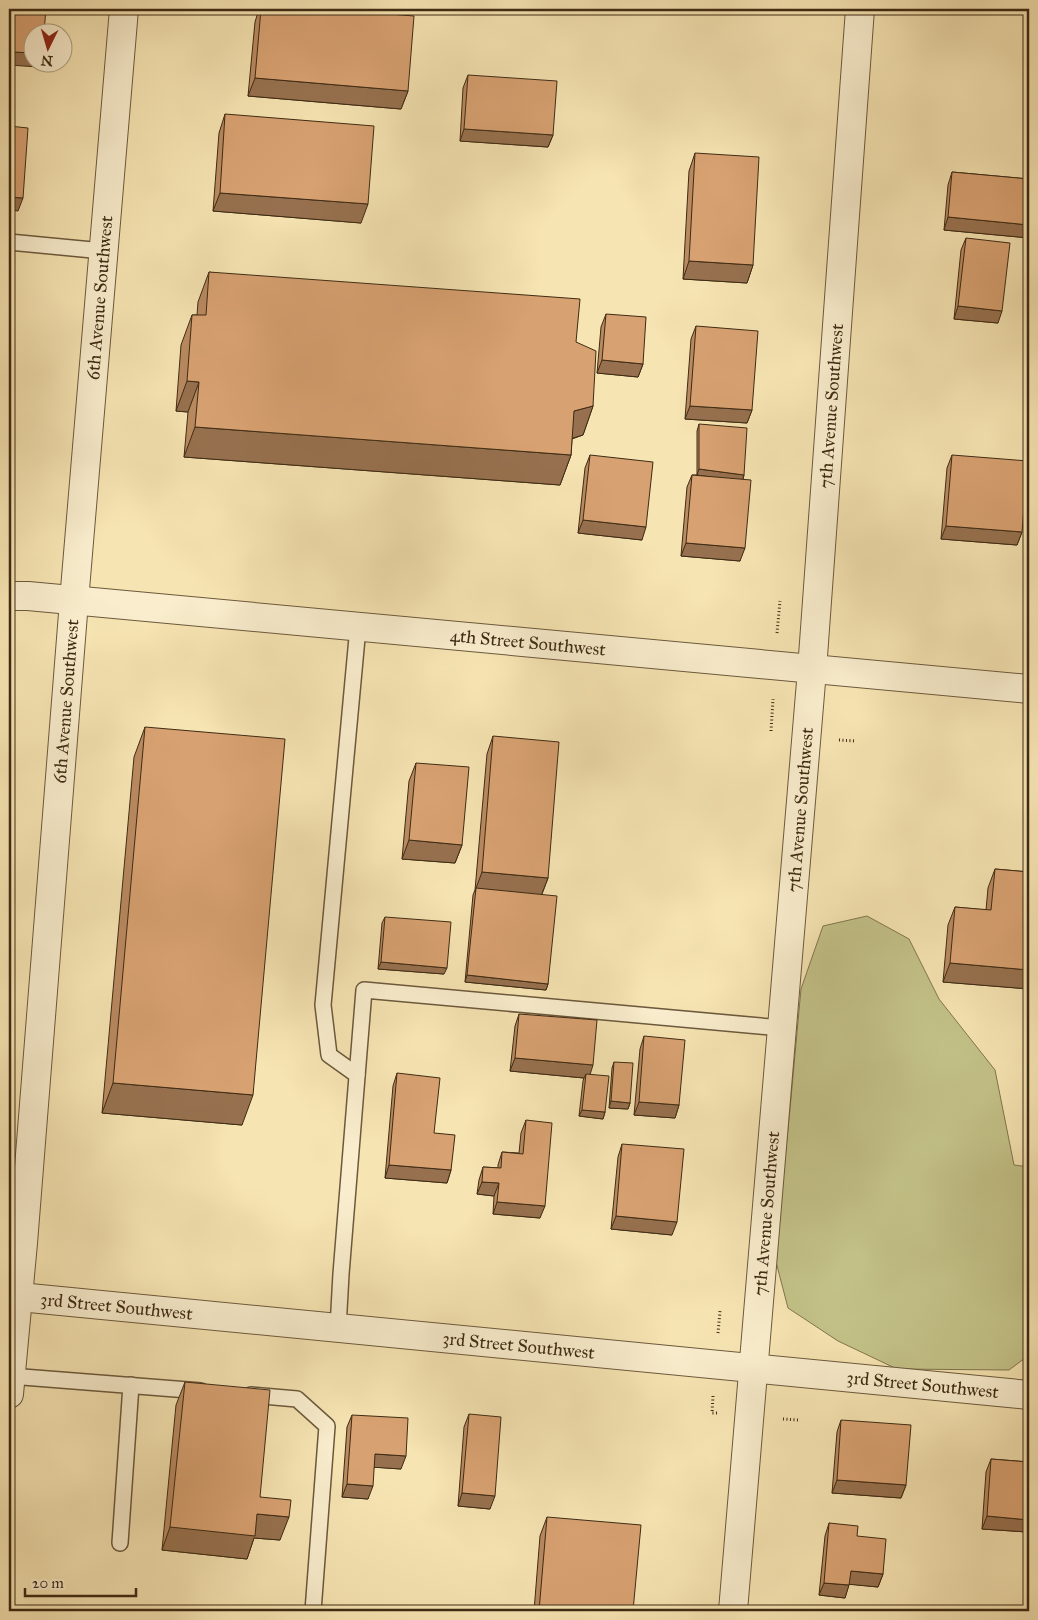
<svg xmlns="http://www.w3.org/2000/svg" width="1038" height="1620" viewBox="0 0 1038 1620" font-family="'IM FELL Great Primer',serif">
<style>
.green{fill:#c3c288;stroke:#80764e}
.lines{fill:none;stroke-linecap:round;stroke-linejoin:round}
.service-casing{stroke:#6c593c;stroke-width:18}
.minor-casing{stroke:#6c593c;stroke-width:30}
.tertiary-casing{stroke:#6c593c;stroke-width:30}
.path{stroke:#3e2b14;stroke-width:3;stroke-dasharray:1 2.5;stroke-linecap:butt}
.service{stroke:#f9edcd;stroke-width:15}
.minor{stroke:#f9edcd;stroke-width:28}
.tertiary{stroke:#f9edcd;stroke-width:28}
.wall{fill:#ba8a61;stroke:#3e2b14}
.shaded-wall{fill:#97714f;stroke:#3e2b14}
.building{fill:#d8a171;stroke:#3e2b14}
.labels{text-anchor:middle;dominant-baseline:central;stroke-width:4;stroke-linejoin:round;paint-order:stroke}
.street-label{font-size:18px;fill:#3e2b14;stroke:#f9edcd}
</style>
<rect width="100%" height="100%" fill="#f6e4b2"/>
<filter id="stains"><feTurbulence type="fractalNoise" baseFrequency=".004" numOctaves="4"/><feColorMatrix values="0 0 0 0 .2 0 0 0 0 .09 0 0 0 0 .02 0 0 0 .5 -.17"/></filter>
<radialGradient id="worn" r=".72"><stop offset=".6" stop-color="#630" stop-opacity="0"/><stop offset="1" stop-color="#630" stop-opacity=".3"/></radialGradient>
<polygon class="green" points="867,916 909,939 939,999 995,1070 1014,1165 1029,1167 1029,1355 1009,1370 897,1369 838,1341 788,1308 775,1258 790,1109 801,989 823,926"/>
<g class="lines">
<g class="service-casing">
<g id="service">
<polyline points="9,242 103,251"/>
<polyline points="357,1075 329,1055 323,1005 358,627"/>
<polyline points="338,1328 341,1274 364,990 782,1028"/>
<polyline points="10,1376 201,1391"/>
<polyline points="251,1395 297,1399 327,1426 313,1611"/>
<polyline points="120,1543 131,1385"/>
</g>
</g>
<g class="minor-casing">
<g id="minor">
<path id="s1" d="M9,1296L1029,1395"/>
<path id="s2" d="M733,1611L812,670L860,9"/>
</g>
</g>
<g class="tertiary-casing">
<g id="tertiary">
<path id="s3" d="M9,596H28L1029,689"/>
<path id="s4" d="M9,1394L23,1243L74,601L124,9"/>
</g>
</g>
<g class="path">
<polyline points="777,633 780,601"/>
<polyline points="771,731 773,699"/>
<polyline points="839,740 856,741"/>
<polyline points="718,1333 720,1311"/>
<polyline points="713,1396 712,1413 717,1413"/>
<polyline points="783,1419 798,1420"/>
</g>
<use href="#service" class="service"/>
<use href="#minor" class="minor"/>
<use href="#tertiary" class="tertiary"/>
</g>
<g class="wall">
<polygon points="259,9 328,9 408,91 401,109 248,96 255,22"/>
<polygon points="468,75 553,135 548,147 460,141 463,88"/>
<polygon points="225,114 361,223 213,211 219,133"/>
<polygon points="695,153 753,265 747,283 683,279 689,171"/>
<polygon points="952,172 1029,179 1029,238 944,230 948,185"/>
<polygon points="966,238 998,323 954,319 961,250"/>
<polygon points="209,272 576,342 593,406 583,435 572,439 571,455 560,485 184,457 188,412 176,411 181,345 192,315 197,315 198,302"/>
<polygon points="606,314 643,364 638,377 597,373 601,327"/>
<polygon points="696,326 752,410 747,423 685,419 691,339"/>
<polygon points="699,424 744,475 743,479 740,561 681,556 687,487 692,475 697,475 697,431"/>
<polygon points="590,455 642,540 578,533 585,468"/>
<polygon points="952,455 1022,532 1017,545 941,539 947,468"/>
<polygon points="145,727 242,1125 102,1113 134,757"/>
<polygon points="493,736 548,878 542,894 548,984 546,990 465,982 473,895 475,890 487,754"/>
<polygon points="416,763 462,845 455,863 402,859 409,781"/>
<polygon points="995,869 1029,872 1029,989 943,982 948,925 955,907 986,910 988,888"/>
<polygon points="385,917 444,974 378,969 382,923"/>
<polygon points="519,1014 590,1074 605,1112 603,1119 579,1116 583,1081 584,1078 510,1071 515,1026"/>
<polygon points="644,1036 679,1105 675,1118 634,1115 640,1049"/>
<polygon points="614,1062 630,1103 628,1109 609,1108 612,1068"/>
<polygon points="397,1073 434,1133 451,1170 447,1183 385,1178 393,1086"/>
<polygon points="526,1120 540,1218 493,1214 494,1196 477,1194 479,1180 483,1167 498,1168 498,1165 502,1152 519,1153 521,1133"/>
<polygon points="622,1144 672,1235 611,1229 618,1157"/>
<polygon points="185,1382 260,1497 280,1540 254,1538 247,1559 162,1550 176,1405"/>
<polygon points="469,1414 490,1509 458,1506 464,1427"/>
<polygon points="352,1415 401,1469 374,1467 368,1499 342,1497 347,1427"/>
<polygon points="841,1420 906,1485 901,1498 832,1493 837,1432"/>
<polygon points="991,1459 1029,1462 1029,1525 1027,1532 982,1529 986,1472"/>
<polygon points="547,1517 633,1611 534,1611 540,1536"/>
<polygon points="829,1523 857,1536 883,1574 878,1587 849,1584 845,1598 819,1595 825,1536"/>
</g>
<g class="shaded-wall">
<polygon points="14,52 32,53 32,62 39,62 38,67 9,65"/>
<polygon points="255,78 408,91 401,109 248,96"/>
<polygon points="9,84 11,84 9,91"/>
<polygon points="464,129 553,135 548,147 460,141"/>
<polygon points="220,193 368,204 361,223 213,211"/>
<polygon points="9,197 23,198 18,211 9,210"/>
<polygon points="948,217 1029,225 1029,238 944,230"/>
<polygon points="689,261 753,265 747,283 683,279"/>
<polygon points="958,306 1002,311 998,323 954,319"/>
<polygon points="602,360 643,364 638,377 597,373"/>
<polygon points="187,381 199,382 188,412 176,411"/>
<polygon points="593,406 583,435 563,441 574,411"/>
<polygon points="690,406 752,410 747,423 685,419"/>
<polygon points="195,427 571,455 560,485 184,457"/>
<polygon points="699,469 744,475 742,482 697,475"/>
<polygon points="583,520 646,527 642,540 578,533"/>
<polygon points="946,526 1022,532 1017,545 941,539"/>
<polygon points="686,543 745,548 740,561 681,556"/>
<polygon points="409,840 462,845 455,863 402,859"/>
<polygon points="482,872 548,878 541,896 475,891"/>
<polygon points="381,962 447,968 444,974 378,969"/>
<polygon points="950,963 1029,970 1029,989 943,982"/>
<polygon points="467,975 548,984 546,990 465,982"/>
<polygon points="515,1058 593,1065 589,1078 586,1074 584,1078 510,1071"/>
<polygon points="113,1083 253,1095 242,1125 102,1113"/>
<polygon points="611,1101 630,1103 628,1109 609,1108"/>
<polygon points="639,1102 679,1105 675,1118 634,1115"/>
<polygon points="582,1110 605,1112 603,1119 579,1116"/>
<polygon points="389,1165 451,1170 447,1183 385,1178"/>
<polygon points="482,1182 499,1183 494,1196 477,1194"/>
<polygon points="497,1202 545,1206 540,1218 493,1214"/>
<polygon points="616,1216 677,1222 672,1235 611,1229"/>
<polygon points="375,1454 406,1456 401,1469 370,1467"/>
<polygon points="837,1480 906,1485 901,1498 832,1493"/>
<polygon points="347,1484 373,1486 368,1499 342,1497"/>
<polygon points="462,1493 495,1496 490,1509 458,1506"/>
<polygon points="257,1514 289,1517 280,1540 254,1538 247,1559 162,1550 170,1527"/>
<polygon points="987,1516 1029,1520 1029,1525 1027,1532 982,1529"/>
<polygon points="851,1571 883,1574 878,1587 846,1584"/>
<polygon points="824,1583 849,1585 845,1598 819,1595"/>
</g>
<g class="building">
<polygon points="9,9 46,9 44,32 32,32 32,53 14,52 11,84 9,84"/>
<polygon points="261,9 328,9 414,16 408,91 255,78"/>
<polygon points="468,75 557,81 553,135 464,129"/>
<polygon points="225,114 374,126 368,204 220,193"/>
<polygon points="9,126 28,128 23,198 9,197"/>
<polygon points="695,153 759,157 753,265 689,261"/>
<polygon points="952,172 1029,179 1029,225 948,217"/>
<polygon points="966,238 1010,243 1002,311 958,306"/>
<polygon points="209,272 580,299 576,342 596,351 593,406 574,411 571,455 195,427 199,382 187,381 192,315 206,315"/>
<polygon points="606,314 646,317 643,364 602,360"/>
<polygon points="696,326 758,331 752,410 690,406"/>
<polygon points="699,424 747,428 744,475 699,469"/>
<polygon points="590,455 653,462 646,527 583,520"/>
<polygon points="952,455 1028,461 1022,532 946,526"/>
<polygon points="692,475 751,480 745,548 686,543"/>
<polygon points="145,727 285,739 253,1095 113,1083"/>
<polygon points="493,736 559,742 548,878 482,872"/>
<polygon points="416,763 469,767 462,845 409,840"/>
<polygon points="995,869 1029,872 1029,970 950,963 955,907 991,910"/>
<polygon points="476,888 557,896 548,984 467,975"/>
<polygon points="385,917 451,922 447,968 381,962"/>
<polygon points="519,1014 597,1020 593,1065 515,1058"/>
<polygon points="644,1036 685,1040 679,1105 639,1102"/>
<polygon points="614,1062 633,1063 630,1103 611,1101"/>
<polygon points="397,1073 440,1078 434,1133 455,1135 451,1170 389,1165"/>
<polygon points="586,1074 609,1076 605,1112 582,1110"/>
<polygon points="526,1120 552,1123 545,1206 497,1202 499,1183 482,1182 483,1167 501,1168 502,1152 523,1154"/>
<polygon points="622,1144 684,1149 677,1222 616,1216"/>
<polygon points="185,1382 270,1390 260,1497 291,1500 289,1517 257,1514 255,1536 170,1527"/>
<polygon points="469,1414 501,1417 495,1496 462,1493"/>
<polygon points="352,1415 408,1418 406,1456 375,1454 373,1486 347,1484"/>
<polygon points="841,1420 911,1425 906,1485 837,1480"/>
<polygon points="991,1459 1029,1462 1029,1520 987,1516"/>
<polygon points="547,1517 641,1525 633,1611 539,1611"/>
<polygon points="829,1523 858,1526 857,1536 886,1539 883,1574 851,1571 849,1585 824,1583"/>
</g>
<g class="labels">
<g class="street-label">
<text stroke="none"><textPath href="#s4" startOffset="1100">6th Avenue Southwest</textPath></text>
<text stroke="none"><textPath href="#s2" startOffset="1209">7th Avenue Southwest</textPath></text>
<text stroke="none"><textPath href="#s3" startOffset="521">4th Street Southwest</textPath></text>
<text stroke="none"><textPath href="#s4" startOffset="695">6th Avenue Southwest</textPath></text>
<text stroke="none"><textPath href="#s2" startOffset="804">7th Avenue Southwest</textPath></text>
<text stroke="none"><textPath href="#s2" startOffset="399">7th Avenue Southwest</textPath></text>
<text stroke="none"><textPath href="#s1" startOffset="108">3rd Street Southwest</textPath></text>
<text stroke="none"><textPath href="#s1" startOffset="512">3rd Street Southwest</textPath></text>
<text stroke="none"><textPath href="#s1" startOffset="918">3rd Street Southwest</textPath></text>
</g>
</g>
<rect width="1038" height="1620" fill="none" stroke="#f6e4b2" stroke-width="30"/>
<rect x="10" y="10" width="1018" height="1600" fill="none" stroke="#3e2b14" stroke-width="2.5"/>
<rect x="15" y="15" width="1008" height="1590" fill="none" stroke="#3e2b14"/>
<g transform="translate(48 48) rotate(185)"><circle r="24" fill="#f9edcd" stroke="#ae9f83"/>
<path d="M0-4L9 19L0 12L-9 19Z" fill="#8f2418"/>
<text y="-8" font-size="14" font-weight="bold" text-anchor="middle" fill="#3e2b14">N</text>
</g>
<path d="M25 1588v8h111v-8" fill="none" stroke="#3e2b14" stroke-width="2.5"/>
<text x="32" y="1588" font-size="15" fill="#3e2b14" stroke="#f9edcd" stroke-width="4" paint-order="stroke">20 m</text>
<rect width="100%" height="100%" filter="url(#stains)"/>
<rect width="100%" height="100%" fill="url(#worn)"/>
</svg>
